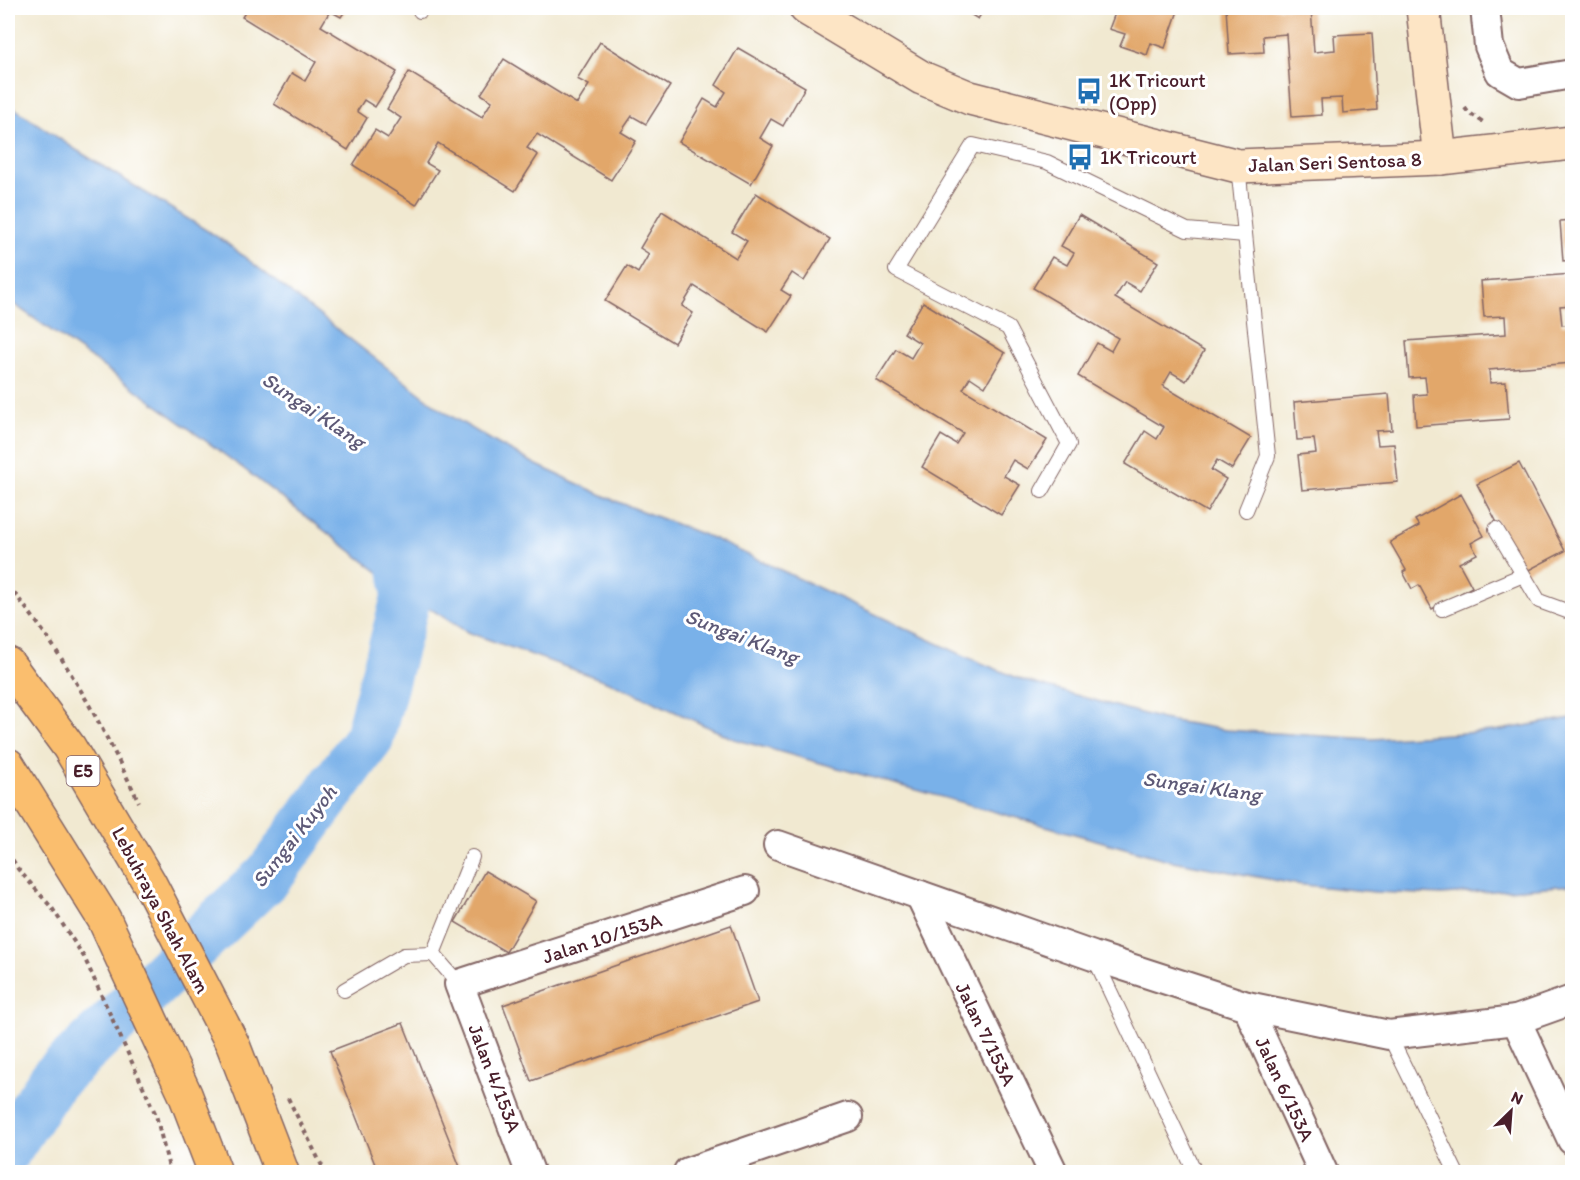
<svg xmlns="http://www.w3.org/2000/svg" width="1580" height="1180" viewBox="0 0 1580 1180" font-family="Itim,sans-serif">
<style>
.water{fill:#79b1e9;stroke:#62688a;stroke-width:1.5}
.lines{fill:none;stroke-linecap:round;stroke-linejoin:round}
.river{stroke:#79b1e9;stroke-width:50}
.building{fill:#e2a76b}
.lane-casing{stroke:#846665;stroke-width:16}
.street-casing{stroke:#846665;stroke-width:32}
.secondary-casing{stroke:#846665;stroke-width:36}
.highway-casing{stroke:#846665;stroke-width:36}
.path{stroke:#846665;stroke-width:4;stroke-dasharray:4.5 4.5;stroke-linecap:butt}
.lane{stroke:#fff;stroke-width:14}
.street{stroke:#fff;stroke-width:28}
.secondary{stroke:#fde5c5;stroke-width:33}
.highway{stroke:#fabe6e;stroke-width:33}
.labels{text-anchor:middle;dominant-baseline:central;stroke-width:6;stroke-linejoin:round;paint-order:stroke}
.shield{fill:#fff;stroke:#80626b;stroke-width:1.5}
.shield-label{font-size:18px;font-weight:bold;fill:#4a1f2b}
.poi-label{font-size:20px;fill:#4a1f2b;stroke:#fff;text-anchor:start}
.street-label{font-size:20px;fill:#4a1f2b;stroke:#fff}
.water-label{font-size:21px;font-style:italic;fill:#5d5977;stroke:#fff}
</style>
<rect width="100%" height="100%" fill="#fff"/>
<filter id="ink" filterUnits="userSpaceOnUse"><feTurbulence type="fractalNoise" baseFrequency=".0167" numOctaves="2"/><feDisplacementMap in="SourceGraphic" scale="12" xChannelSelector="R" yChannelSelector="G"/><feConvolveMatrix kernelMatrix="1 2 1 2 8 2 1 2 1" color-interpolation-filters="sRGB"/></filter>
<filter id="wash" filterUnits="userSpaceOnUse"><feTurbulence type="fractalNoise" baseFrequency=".008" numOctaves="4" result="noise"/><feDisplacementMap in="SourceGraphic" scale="24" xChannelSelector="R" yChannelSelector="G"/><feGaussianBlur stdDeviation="1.35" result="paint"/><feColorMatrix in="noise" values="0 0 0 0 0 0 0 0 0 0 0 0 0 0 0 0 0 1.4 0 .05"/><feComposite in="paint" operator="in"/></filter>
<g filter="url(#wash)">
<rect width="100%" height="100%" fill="#f1e9d1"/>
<polygon class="water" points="8,104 78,151 224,241 444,412 498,444 537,465 613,500 712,538 969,658 1025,681 1162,719 1226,730 1373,739 1494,731 1572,718 1572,885 1442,895 1375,892 1295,884 1168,860 734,739 617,685 467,632 407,594 244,469 139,392 8,300"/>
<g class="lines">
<polyline class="river" points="8,1148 53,1080 269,875 369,738 407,594 397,528"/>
</g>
<g id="blocks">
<g class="building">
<polygon points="248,8 347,8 341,17 330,11 321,26 397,72 375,107 364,100 357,111 367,118 348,150 274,104 292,73 305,81 316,62 242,17"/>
<polygon points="960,8 985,8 978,19"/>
<polygon points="1117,8 1179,8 1165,48 1151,43 1147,55 1120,46 1125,34 1109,29"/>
<polygon points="1226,8 1311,8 1314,52 1335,50 1334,35 1372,33 1377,110 1343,113 1342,98 1321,99 1322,115 1292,117 1286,34 1263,36 1264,52 1229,54"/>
<polygon points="600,42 670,86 646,124 632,116 621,132 636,141 611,180 537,134 527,148 538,155 515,191 438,143 426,163 438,170 416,205 353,165 375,130 388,138 401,118 387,109 409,72 482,117 492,101 481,94 504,59 577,104 589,85 577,79"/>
<polygon points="738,48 805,87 783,126 771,119 760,138 773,146 751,184 679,142 704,99 717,107 726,92 716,85"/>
<polygon points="756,193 830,239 804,281 792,273 781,290 791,296 768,332 694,286 682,306 693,313 674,343 605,301 627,266 638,273 649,254 640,248 662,211 736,258 747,241 732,232"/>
<polygon points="1079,215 1158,262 1140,291 1125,282 1115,298 1204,351 1186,381 1171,372 1163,386 1251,438 1232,469 1217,460 1211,470 1226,479 1207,512 1125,464 1145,431 1157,439 1164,427 1078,376 1097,343 1111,351 1118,338 1033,288 1052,257 1067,265 1074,253 1061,246"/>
<polygon points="1572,220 1572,260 1563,261 1560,221"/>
<polygon points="1572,274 1572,305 1560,306 1562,325 1572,324 1572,363 1489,370 1490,383 1506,382 1509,419 1416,426 1414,395 1427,394 1425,377 1409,378 1406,341 1506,334 1505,316 1484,317 1481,281"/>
<polygon points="923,302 1005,353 985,387 970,377 963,389 1047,440 1028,469 1013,460 1004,476 1020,485 1001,515 922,467 941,435 956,444 963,433 876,380 896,349 911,358 920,343 904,333"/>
<polygon points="1389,394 1392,430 1376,431 1378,445 1394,444 1398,482 1302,490 1298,455 1316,453 1314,439 1297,440 1294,402"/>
<polygon points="1519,463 1565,551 1523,573 1477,484"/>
<polygon points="1461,494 1484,536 1471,543 1477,554 1459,563 1472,587 1432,609 1419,585 1412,589 1403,572 1406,570 1390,542 1419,526 1415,520"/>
<polygon points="485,871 536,901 506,952 455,922"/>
<polygon points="731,925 758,1002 531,1081 503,1005"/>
<polygon points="403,1023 462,1172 378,1172 330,1051"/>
</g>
</g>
</g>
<g filter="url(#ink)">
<use href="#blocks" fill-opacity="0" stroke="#846665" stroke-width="1.5"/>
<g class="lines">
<g class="lane-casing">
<g id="lane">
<polyline points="420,11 422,8"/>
<polyline points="1238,166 1268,456 1246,510"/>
<polyline points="1042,491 1069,444 1008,328 896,270 973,145 1047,162 1187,230 1245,235"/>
<polyline points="1496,529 1539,601 1572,613"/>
<polyline points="1442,609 1523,575"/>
<polyline points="1094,957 1195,1172"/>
<polyline points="459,984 433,954 472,857"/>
<polyline points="344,990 404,955 433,954"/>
<polyline points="1389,1035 1456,1172"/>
</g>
</g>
<g class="street-casing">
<g id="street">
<polyline points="1485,8 1489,46 1500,72 1519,83 1572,74"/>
<polyline points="778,845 1093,956 1247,1006 1389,1035 1516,1020 1572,1000"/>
<polyline points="920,895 1053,1172"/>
<polyline points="1247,1006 1323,1172"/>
<polyline points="1516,1020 1572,1140"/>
<polyline points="530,1172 459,984 745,891"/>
<polyline points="688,1172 848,1117"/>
</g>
</g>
<g class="secondary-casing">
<g id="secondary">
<polyline points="806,8 922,78 970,98 1238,166 1440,158 1572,143"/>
<polyline points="1423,8 1440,158"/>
</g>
</g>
<g class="highway-casing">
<g id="highway">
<polyline points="8,664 69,747 150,884 233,1045 282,1172"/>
<polyline points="8,765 104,919 185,1094 215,1172"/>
</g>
</g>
<g class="path">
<polyline points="1465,108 1468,112 1483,122"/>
<path d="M8,586C63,650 102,726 139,802"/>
<polyline points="8,852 18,869 52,908 84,957 156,1115 170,1172"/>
<polyline points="288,1098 325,1172"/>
</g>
<use href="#lane" class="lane"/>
<use href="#street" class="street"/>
<use href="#secondary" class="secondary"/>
<use href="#highway" class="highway"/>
</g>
</g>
<defs>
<g id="bus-bare" transform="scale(2.07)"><path d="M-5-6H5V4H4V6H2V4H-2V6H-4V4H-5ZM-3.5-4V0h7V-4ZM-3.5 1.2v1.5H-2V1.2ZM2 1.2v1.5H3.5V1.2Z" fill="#1f6fb2" stroke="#fff" stroke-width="2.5" paint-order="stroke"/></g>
</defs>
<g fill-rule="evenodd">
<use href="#bus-bare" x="1089" y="91"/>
<use href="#bus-bare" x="1080" y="157"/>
</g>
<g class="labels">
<rect class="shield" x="66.5" y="756" width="33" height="30" rx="4.5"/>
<g class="shield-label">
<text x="83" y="771">E5</text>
</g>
<g class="poi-label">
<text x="1109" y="80">1K Tricourt<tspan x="1109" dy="23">(Opp)</tspan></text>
<text x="1100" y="157">1K Tricourt</text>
</g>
<g class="street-label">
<text transform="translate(1335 162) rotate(-2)">Jalan Seri Sentosa 8</text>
<text transform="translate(161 910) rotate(62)">Lebuhraya Shah Alam</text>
<text transform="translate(602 938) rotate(-18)">Jalan 10/153A</text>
<text transform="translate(986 1034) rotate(64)">Jalan 7/153A</text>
<text transform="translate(495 1078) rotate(69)">Jalan 4/153A</text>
<text transform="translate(1285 1089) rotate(65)">Jalan 6/153A</text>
</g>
<g class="water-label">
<text transform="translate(314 410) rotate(34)">Sungai Klang</text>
<text transform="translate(742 636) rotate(21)">Sungai Klang</text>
<text transform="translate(1202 786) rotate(8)">Sungai Klang</text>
<text transform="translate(294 836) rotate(-52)">Sungai Kuyoh</text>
</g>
</g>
<rect width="1580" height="1180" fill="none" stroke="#fff" stroke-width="30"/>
<g transform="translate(1511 1111) rotate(25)" stroke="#ffffff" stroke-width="4.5" paint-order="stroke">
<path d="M0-4.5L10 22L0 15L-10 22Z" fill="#4a1f2b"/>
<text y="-9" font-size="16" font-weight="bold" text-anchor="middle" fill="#4a1f2b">N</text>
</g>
</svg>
